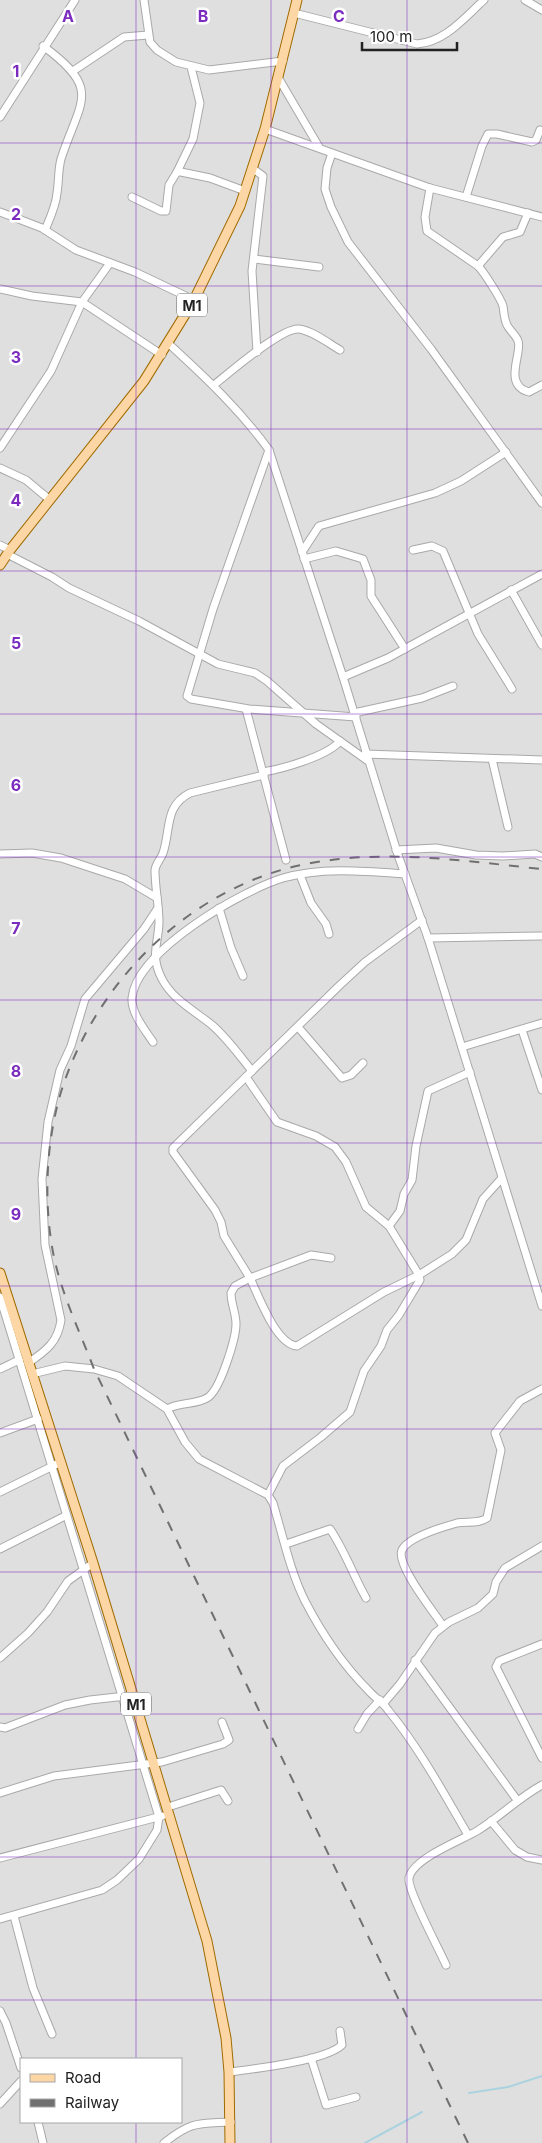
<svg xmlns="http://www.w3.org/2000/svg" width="542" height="2143" viewBox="0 0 542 2143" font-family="Inter,sans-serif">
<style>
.residential{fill:#e0dfdf;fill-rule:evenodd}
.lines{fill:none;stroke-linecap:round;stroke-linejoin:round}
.stream{stroke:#aad3df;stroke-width:2}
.minor-casing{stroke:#a9a9a9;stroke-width:9}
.major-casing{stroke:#a06b00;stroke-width:11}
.minor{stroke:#fff;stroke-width:7}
.major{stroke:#fcd6a4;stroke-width:9}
.rail{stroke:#707070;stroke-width:2;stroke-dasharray:10 10;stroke-linecap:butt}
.grid{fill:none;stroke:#7b2cbf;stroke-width:1;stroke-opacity:0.55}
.labels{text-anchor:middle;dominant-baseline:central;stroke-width:5;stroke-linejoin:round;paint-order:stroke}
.shield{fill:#fff;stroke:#646464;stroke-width:1}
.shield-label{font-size:14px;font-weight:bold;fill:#222}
.grid-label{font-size:16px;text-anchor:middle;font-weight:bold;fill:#7b2cbf;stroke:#fff;stroke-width:5;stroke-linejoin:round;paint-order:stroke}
</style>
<rect width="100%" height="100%" fill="#f2efe9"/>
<path class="residential" d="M0,0H542V2143H0ZM21,2059H181V2122H21Z"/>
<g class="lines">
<g class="stream">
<polyline points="469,2093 508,2087 542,2076"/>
<polyline points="365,2143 422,2112"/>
</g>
<g class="minor-casing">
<g id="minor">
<polyline points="144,0 150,42 157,50 176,62 209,70 283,61"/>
<polyline points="525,0 542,10"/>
<path d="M294,13L417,44C445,42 464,18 484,0"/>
<path d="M43,46C103,90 80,100 61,159C58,170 59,181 57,193C56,206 50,218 45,230"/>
<polyline points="73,71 124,37 148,35"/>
<polyline points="279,79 319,147"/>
<polyline points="0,117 75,0"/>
<polyline points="265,129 430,188 542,217"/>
<polyline points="332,153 327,168 325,189 331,207 348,242 431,349 542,503"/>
<polyline points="252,168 263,176 252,271 257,352"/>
<polyline points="177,172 193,139 200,103 191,67"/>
<path d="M430,188L425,217L427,231L478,266C484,272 501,299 503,306C504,312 504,319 507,325C510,331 516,335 518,341C523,352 502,385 529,392L542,385"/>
<polyline points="132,197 161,211 166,211 169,185 177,172 181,172 210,178 245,191"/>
<polyline points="466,197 482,146 488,134 497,134 532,142 536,140 540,130"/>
<polyline points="0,212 42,228 76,250 135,272 194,300"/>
<polyline points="254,259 319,267"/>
<polyline points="478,266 503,237 520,232 528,213"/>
<polyline points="0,289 32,296 82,302 162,355"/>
<path d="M169,344C205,377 240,410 269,450L343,677L398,855L428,938L542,1306"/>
<path d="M214,385C229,373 282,327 299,329C313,331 328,343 340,350"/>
<polyline points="0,448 51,371 82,302 110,263"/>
<polyline points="269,450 213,609 187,696 191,699 249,709 356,717"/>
<polyline points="0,468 26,480 50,500"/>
<polyline points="0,545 10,550"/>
<polyline points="413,550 432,546 443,551 478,634 512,689"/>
<polyline points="302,552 319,526 435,493 461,481 506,452"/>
<polyline points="7,554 52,577 69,588 139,621 218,664 255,673 267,681 316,724 368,761"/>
<polyline points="304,559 336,551 363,559 371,580 371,596 405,649"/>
<polyline points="511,590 542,645"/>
<polyline points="343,677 388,658 542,574"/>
<polyline points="246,709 286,860"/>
<polyline points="354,713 422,698 453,686"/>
<polyline points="365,754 542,760"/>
<polyline points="492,759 508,827"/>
<path d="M263,772C282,769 328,756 340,741"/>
<polyline points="396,850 436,848 476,855 503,856 535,854 542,857"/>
<polyline points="0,854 32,853 61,858 125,879 157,898"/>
<polyline points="300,875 311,903 326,924 329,934"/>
<polyline points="219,908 231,948 243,976"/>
<polyline points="428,938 542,936"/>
<polyline points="298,1027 342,1078 351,1075 363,1063"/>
<polyline points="522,1030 542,1090"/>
<path d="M153,1042C145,1030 131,1013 132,998C136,951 243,890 283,878C322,867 364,871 405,874"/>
<polyline points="462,1047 542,1023"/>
<path d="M252,1071C240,1056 227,1038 212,1025C195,1011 173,1000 162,979C150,956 158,945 159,923C159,905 155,888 155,870C156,863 161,859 163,853C171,830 164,806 190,793L264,775"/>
<polyline points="246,1077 277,1122 316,1136 335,1147 346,1162 366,1207 389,1226 419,1275 420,1280 399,1315 387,1330 381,1346 364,1371 350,1412 321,1437 283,1466 268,1495"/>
<polyline points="389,1226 400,1211 404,1194 412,1180 416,1146 428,1091 470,1072"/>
<path d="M331,1258L311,1255L250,1278C259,1297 276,1344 297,1346L384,1292L419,1275L452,1254L466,1240L483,1199L501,1179"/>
<polyline points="0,1297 159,1817 157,1830 139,1859 117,1880 102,1890 0,1919"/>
<path d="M28,1363C46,1351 58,1342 61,1320L45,1245L42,1179L48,1122L60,1070L71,1046L85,999L144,929L158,908"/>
<polyline points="0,1369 19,1360"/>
<path d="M32,1374L65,1366L94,1369L118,1376L167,1409L185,1442L199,1459L268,1495L273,1503C283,1536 290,1571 305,1601C322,1634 343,1665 369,1691C375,1698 383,1702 388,1710C420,1749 443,1792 468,1835"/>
<path d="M167,1409C179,1402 195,1405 207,1398C220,1391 236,1338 236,1324C236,1313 231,1304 231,1293L235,1286L250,1278L224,1236L221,1222L215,1210L173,1152V1148L340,985L365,962L422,920"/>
<polyline points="0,1433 38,1419"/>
<polyline points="0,1492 61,1462"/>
<path d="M286,1544L330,1529C345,1551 353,1575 366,1598"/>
<polyline points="0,1549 65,1516"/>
<path d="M443,1626C434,1612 395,1564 402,1550C408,1537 443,1527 457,1523C466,1521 479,1524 487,1518L501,1450L495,1433L520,1401L542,1389"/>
<polyline points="542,1644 499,1661 496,1667 542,1758"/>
<polyline points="0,1658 28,1633 47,1612 68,1581 93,1563"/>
<polyline points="415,1660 517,1800"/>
<polyline points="383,1704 400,1684 435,1633 449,1622 478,1608 493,1594 496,1582 505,1568 542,1546"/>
<polyline points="0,1727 5,1728 65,1705 90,1700 126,1696"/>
<polyline points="358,1729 367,1714 380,1700"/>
<polyline points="0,1793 54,1776 162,1762 223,1744 229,1740 222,1722"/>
<polyline points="168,1807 221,1790 228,1801"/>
<polyline points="491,1821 515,1850 527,1857 542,1860"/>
<polyline points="0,1858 162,1816"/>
<polyline points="14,1916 33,1988 52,2034"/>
<path d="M446,1965C440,1951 407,1890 409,1878C413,1858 462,1840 477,1831C500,1817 518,1798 542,1785"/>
<polyline points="0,2011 6,2023 21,2068"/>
<polyline points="311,2058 326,2105 356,2097"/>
<path d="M229,2072C254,2069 325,2061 342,2045L340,2031"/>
<polyline points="0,2104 21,2081"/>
<polyline points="38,2122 43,2143"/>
<path d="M164,2143C192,2121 197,2124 231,2122"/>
</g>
</g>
<g class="major-casing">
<g id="major">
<polyline points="0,565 10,550 144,381 194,300 240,206 265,129 297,0"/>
<polyline points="0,1273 93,1563 207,1941 226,2038 229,2072 230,2143"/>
</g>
</g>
<use href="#minor" class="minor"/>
<use href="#major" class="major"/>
<path class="rail" d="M468,2143L94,1369C78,1327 57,1285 51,1240C44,1193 47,1139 61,1092C96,980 193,884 311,863C390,849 463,861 542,869"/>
</g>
<path class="grid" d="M136,0V2059M271,0V2143M407,0V2143M0,143H542M0,286H542M0,429H542M0,571H542M0,714H542M0,857H542M0,1000H542M0,1143H542M0,1286H542M0,1429H542M0,1572H542M0,1714H542M0,1857H542M0,2000H542M136,2122V2143"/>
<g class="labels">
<g class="shield">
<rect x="177" y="293.5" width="30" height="23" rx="4"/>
<rect x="121" y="1692.5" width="30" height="23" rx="4"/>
</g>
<g class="shield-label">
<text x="192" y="305">M1</text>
<text x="136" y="1704">M1</text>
</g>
</g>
<g class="grid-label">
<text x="68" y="22">A</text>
<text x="203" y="22">B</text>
<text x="339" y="22">C</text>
<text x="16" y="77">1</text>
<text x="16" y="220">2</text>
<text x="16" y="363">3</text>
<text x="16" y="506">4</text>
<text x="16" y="649">5</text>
<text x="16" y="791">6</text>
<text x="16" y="934">7</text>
<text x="16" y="1077">8</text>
<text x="16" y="1220">9</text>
</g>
<rect x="20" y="2058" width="162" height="65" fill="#ffffff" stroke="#a7a7a7"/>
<rect x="30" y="2074" width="25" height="8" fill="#fcd6a4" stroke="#a7a7a7"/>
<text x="65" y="2083" font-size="15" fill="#222222">Road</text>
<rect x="30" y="2099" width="25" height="8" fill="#707070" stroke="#a7a7a7"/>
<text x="65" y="2108" font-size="15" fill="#222222">Railway</text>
<path d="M362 42v8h95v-8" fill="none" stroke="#222222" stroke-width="2.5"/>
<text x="370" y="42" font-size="15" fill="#222222" stroke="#ffffff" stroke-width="4" paint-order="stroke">100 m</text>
</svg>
